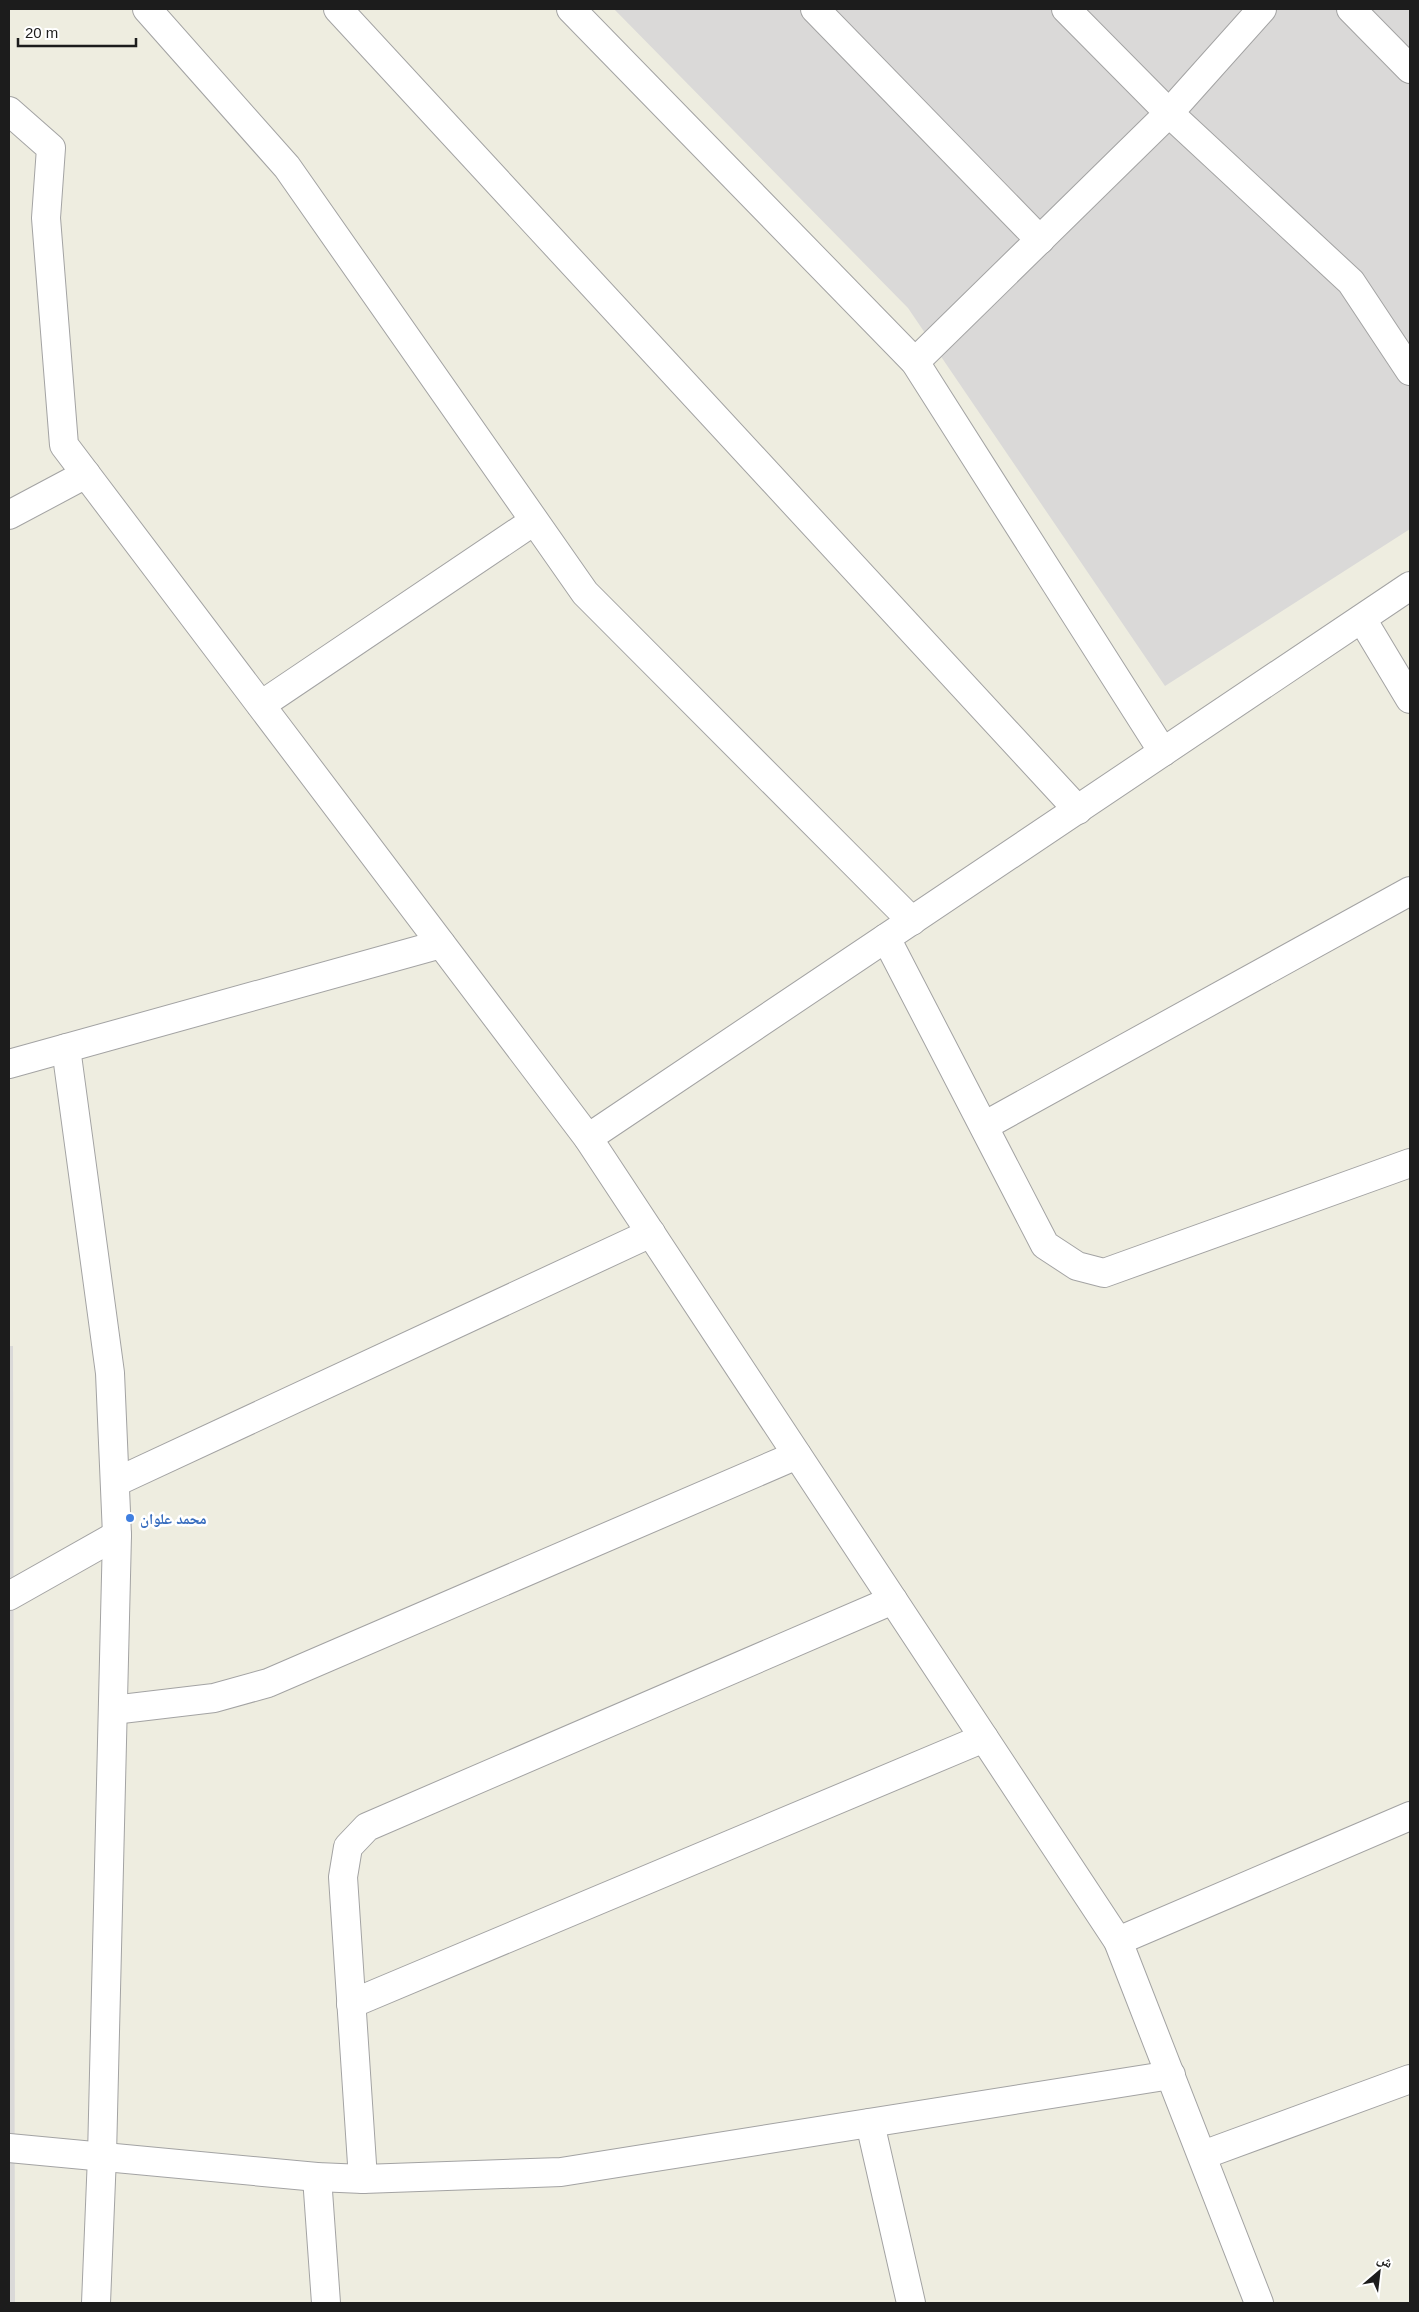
<svg xmlns="http://www.w3.org/2000/svg" width="1419" height="2312" viewBox="0 0 1419 2312" font-family="Arial,'Noto Naskh Arabic',sans-serif">
<style>
.residential{fill:#dad9d8}
.lines{fill:none;stroke-linecap:round;stroke-linejoin:round}
.minor-casing{stroke:#a3a3a3;stroke-width:30}
.minor{stroke:#fff;stroke-width:28}
.shop-dot{fill:#3f7fe0;stroke:#fff;stroke-width:2}
.labels{text-anchor:middle;dominant-baseline:central;stroke-width:5;stroke-linejoin:round;paint-order:stroke}
.shop-label{font-size:15px;font-weight:bold;fill:#366cbe;stroke:#fff;text-anchor:start}
</style>
<rect width="100%" height="100%" fill="#eeede0"/>
<g class="residential">
<polygon points="614,9 1410,9 1410,529 1165,686 908,308"/>
<polygon points="9,1346 13,1346 15,2303 9,2303"/>
</g>
<g class="lines">
<g class="minor-casing">
<g id="minor">
<polyline points="147,9 287,167 585,593 912,921"/>
<polyline points="338,9 1078,810"/>
<polyline points="571,9 915,362 1163,752"/>
<polyline points="815,9 1040,240"/>
<polyline points="1066,9 1169,113 1351,282 1410,371"/>
<polyline points="1351,9 1410,69"/>
<polyline points="9,111 51,148 46,218 64,445 588,1138 1118,1941 1259,2303"/>
<polyline points="915,362 1169,113 1262,9"/>
<polyline points="9,515 86,474"/>
<polyline points="1362,619 1410,699"/>
<polyline points="261,705 534,521"/>
<polyline points="886,938 1045,1245 1077,1266 1104,1273 1410,1163"/>
<polyline points="66,1048 110,1373 117,1535 102,2156 96,2303"/>
<polyline points="9,1064 441,944"/>
<polyline points="984,1126 1410,891"/>
<polyline points="588,1138 1410,586"/>
<polyline points="116,1482 651,1233"/>
<polyline points="9,1596 117,1535"/>
<polyline points="113,1710 214,1698 268,1683 797,1455"/>
<polyline points="1118,1941 1410,1816"/>
<polyline points="351,2004 984,1738"/>
<polyline points="870,2123 911,2303"/>
<polyline points="9,2148 317,2177 363,2179 561,2172 1171,2075"/>
<polyline points="1203,2155 1410,2079"/>
<polyline points="317,2177 326,2303"/>
<polyline points="363,2179 343,1877 348,1847 367,1827 893,1600"/>
</g>
</g>
<use href="#minor" class="minor"/>
</g>
<circle class="shop-dot" cx="130" cy="1518" r="5"/>
<g class="labels">
<g class="shop-label">
<text x="140" y="1518">محمد علوان</text>
</g>
</g>
<rect width="1419" height="2312" fill="none" stroke="#1c1c1c" stroke-width="20"/>
<g transform="translate(1379 2272) rotate(28)" stroke="#ffffff" stroke-width="4" paint-order="stroke">
<path d="M0-4L9 19L0 12L-9 19Z" fill="#1c1c1c"/>
<text y="-8" font-size="14" font-weight="bold" text-anchor="middle" fill="#1c1c1c">ش</text>
</g>
<path d="M18 38v8h118v-8" fill="none" stroke="#1c1c1c" stroke-width="2.5"/>
<text x="25" y="38" font-size="15" fill="#1c1c1c" stroke="#ffffff" stroke-width="4" paint-order="stroke">20 m</text>
</svg>
